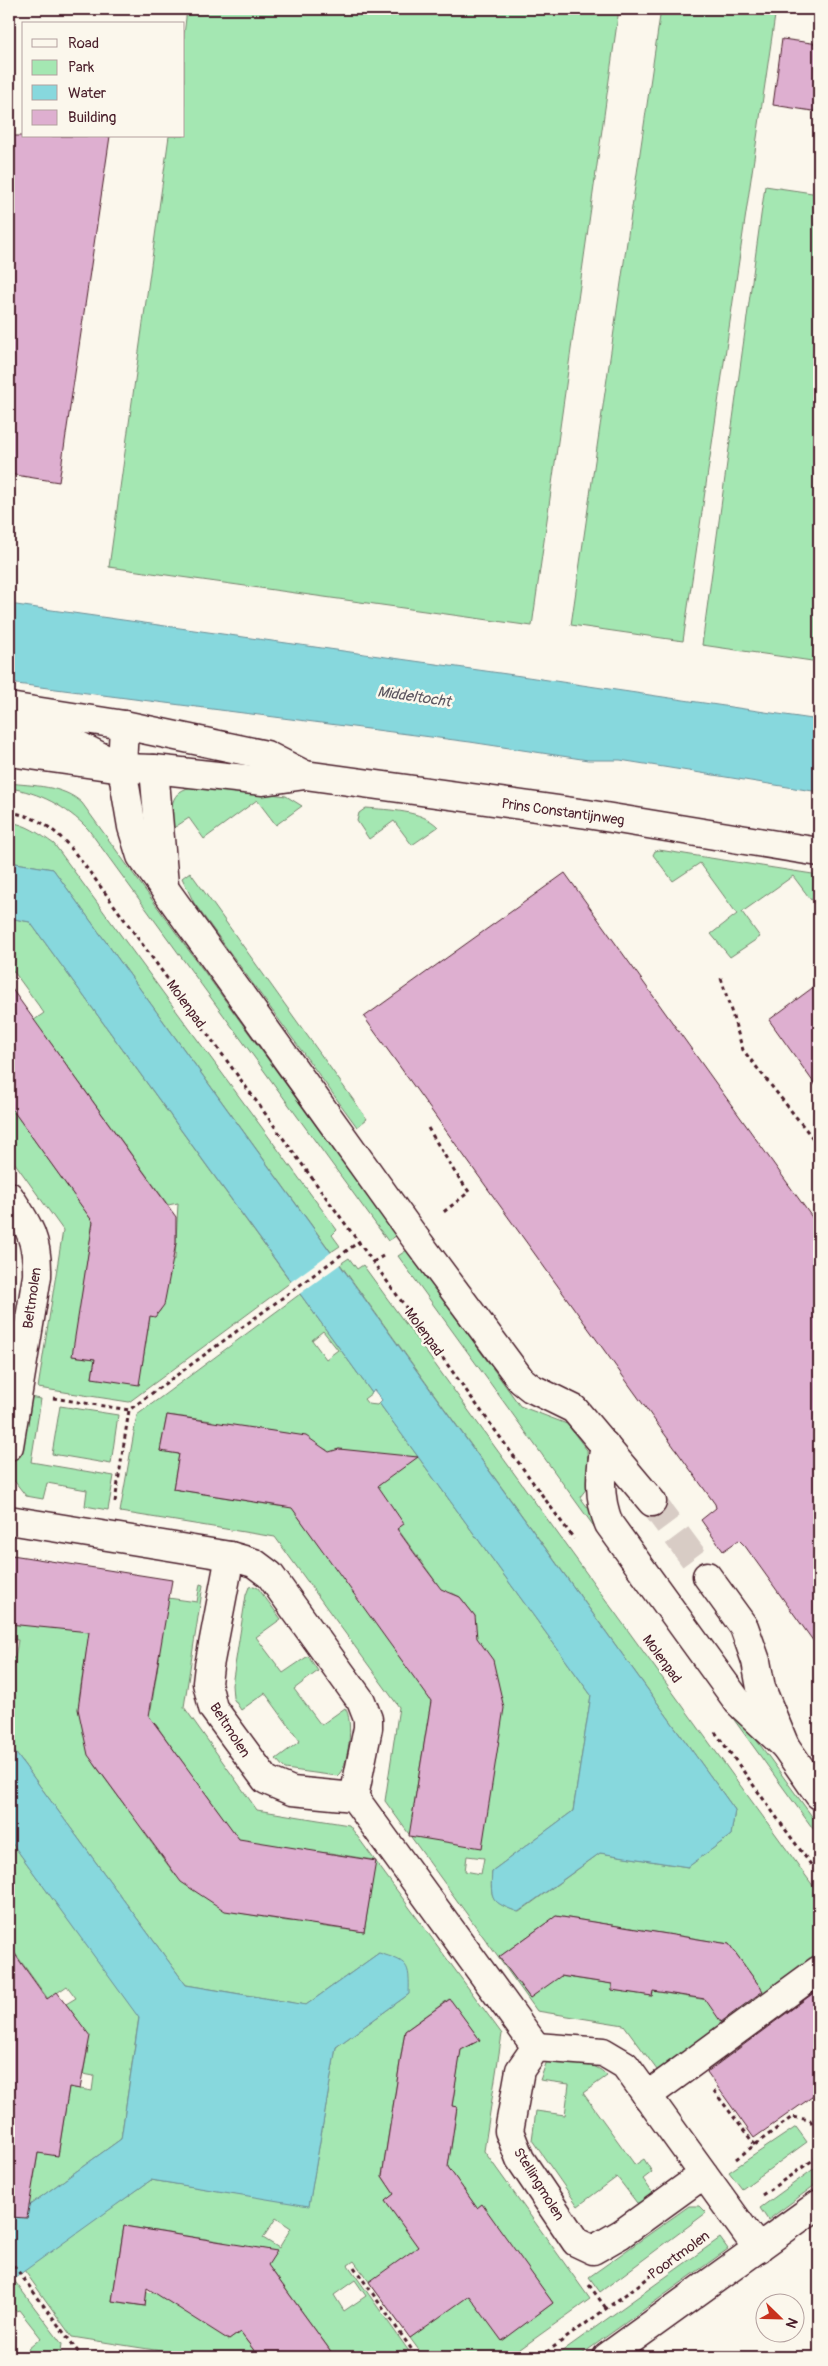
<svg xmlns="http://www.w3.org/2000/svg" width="828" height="2366" viewBox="0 0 828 2366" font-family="Pangolin,sans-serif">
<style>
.green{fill:#a4e7b2;stroke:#77836e;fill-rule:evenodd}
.water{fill:#87d8dd;stroke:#6f8e96}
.pier{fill:#fbf7ec}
.building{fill:#deafd0;stroke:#4a1f2b}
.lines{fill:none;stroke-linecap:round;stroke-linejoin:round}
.minor-tunnel{stroke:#d8ccc5;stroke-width:28;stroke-dasharray:28 14;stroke-linecap:butt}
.minor-casing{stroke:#4a1f2b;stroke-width:31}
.path{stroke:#4a1f2b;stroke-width:3;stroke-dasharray:4 4;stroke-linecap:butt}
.minor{stroke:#fbf7ec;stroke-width:28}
.labels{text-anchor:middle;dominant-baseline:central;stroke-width:5;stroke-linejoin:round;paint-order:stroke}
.street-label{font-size:14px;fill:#4a1f2b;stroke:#fbf7ec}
.water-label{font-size:15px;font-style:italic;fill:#5c5660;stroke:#fbf7ec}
</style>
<rect width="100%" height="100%" fill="#fbf7ec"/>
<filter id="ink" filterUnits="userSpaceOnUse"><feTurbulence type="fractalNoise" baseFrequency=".02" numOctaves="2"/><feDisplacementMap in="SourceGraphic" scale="10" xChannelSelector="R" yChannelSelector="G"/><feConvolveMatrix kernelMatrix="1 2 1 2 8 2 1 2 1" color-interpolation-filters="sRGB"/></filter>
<g filter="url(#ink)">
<g class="green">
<polygon points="187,9 619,9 532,626 109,567 169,136 184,136 184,35"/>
<polygon points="661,9 776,9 683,641 571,625"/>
<polygon points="765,186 819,194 819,662 702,645"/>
<path d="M9,783C33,786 63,785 82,803L396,1236L388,1241L88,829C67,807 39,792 9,788Z"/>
<path d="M206,785L286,796L302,806L276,825L257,800L204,839L189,818L172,829C169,799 173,787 206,785Z"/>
<path d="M366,808C388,810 422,810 438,827L412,845L394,821L369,839L357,821L359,813Z"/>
<path d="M9,822C26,824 40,834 54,844L337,1230L332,1235L340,1246L331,1252L53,869L9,862Z"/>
<polygon points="659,850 819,875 819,895 811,900 793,876 742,912 760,937 730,957 711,934 737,914 700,863 673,881 653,855 655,851"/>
<polygon points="190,872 367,1119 357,1127 194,903 182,878"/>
<path d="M9,918L30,922L291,1282L129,1402L38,1388L63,1230L9,1155V1105L93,1222L73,1356L95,1359L92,1378L142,1366L150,1314L159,1312C171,1295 163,1276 160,1257L175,1259L178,1203L168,1205L42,1031L9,1055V1038L44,1013L9,965Z"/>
<polygon points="407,1250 520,1406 567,1424 587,1450 589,1481 587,1488 580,1497 819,1826 819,1837 398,1256"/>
<path d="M349,1258L357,1269L363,1265L819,1894V1959L660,2074L624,2025L537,2011L385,1801L399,1707L275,1537L120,1512L137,1415L300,1294L372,1393L364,1399L368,1404L377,1405L379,1403L591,1695L573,1811L492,1871C490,1900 491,1902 519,1912L600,1853L688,1867L731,1835L735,1810L340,1264ZM323,1331L338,1350L326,1359L312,1340ZM167,1415L212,1421V1425L244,1427L296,1435L319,1453L323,1448L327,1450L323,1457L339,1449L367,1462L382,1483L371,1492L436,1582L443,1598L452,1593L460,1597L475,1616L412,1817L433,1690L327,1556L286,1499L284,1507L173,1489L179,1454L160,1451ZM467,1856L484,1858L481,1874L465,1871ZM556,1916L729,1944L761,1988L719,2018L713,2001L653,1991L652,1996L612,1990V1984L553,1975L543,1988L530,1998L499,1957Z"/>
<polygon points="29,1397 41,1399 31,1462 114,1476 108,1510 85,1506 87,1490 47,1483 43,1499 26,1496 12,1478 21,1405"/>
<polygon points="60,1406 118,1415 111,1464 52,1454"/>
<path d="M9,1582L32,1586L97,1587L79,1698L95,1765L126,1807L148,1832L145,1834L176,1876L179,1874L235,1912L287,1921L319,1922V1926L364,1932L374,1868H372L373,1860L330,1853L244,1847L204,1791L198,1795L184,1764L154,1722L148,1726L144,1708L151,1709L159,1657L152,1656L168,1598L197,1602L200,1584L203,1585L184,1707L257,1810L349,1825L502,2034L484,2151L590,2299L509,2357H424L410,2338L425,2327L414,2313L399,2323L354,2261L348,2265L413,2357H335L274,2273L242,2296L218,2281L224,2242L124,2226L112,2301L144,2306L147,2292L187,2298L229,2340L240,2332L259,2357H199L72,2337L24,2270L151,2180L309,2205L336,2047L409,1994L379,1953L306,2005L186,1985L9,1744V1658H15L18,1640L9,1639ZM449,1999L480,2040L461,2047L452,2106L457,2107L454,2129L391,2119L405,2031ZM390,2125L453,2135L450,2154L443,2160L477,2208L481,2205L553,2303L502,2340L442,2258L432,2265L385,2201L394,2194L382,2176ZM276,2218L291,2228L279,2248L263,2238ZM355,2280L366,2296L344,2311L334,2295Z"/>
<path d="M254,1586L258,1588L281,1619L256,1637L283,1673L308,1656L318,1671L294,1689L321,1725L345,1708C354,1719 349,1768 337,1776L285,1769L276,1759L300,1741L265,1693L241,1710L233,1698L232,1685L246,1595L249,1587Z"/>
<polygon points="9,1839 139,2017 121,2139 9,2220 9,2174 34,2178 38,2153 58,2155 69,2087 92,2091 94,2076 83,2074 88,2047 73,2044 83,2027 66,2004 76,1998 67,1986 48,1999 9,1945"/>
<path d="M547,2061C566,2063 594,2059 607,2076L583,2093L635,2165L644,2159L652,2172L643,2179L654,2195L641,2204L637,2203L617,2177L578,2206L532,2140L536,2111L565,2115L569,2084L540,2080Z"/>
<polygon points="796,2127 807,2142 742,2189 729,2172"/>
<polygon points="819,2165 819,2182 768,2220 760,2208"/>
<polygon points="689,2206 699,2206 706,2213 600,2292 589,2277"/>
<polygon points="720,2238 728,2249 578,2357 554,2357"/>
<polygon points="13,2279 62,2344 60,2357 27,2357 28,2349 41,2338 19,2310 16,2311 9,2304 9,2282"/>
</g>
<g class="water">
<polygon points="9,604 521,676 819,720 819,792 620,760 588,760 470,742 9,683"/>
<path d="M9,862L53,869L735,1810L731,1835L688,1867L600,1853L518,1912C491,1902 490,1900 492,1871L573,1811L591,1695L379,1403L382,1400L374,1390L372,1393L30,922L9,918Z"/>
<path d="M9,1744L186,1985L306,2005L379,1953C408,1962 410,1963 409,1994L336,2047L309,2206L151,2180L9,2282V2220L121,2139L139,2018L9,1839Z"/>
</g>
<polygon class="pier" points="333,1251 342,1263 298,1295 289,1283"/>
<g class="building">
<polygon points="782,39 819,44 819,112 773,105"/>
<polygon points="9,136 110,136 59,482 9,474"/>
<polygon points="565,873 819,1227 819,1649 745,1546 739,1540 723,1551 701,1520 716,1508 715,1504 364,1017"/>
<polygon points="819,983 819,1090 769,1020"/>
<polygon points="9,985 176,1217 176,1243 164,1305 155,1317 150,1316 139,1385 92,1378 95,1359 72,1356 93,1222 9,1105"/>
<polygon points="167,1415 306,1436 329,1452 339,1449 418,1457 378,1486 404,1524 397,1529 420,1561 441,1589 460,1597 475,1616 477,1638 493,1660 504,1708 482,1848 409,1836 431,1701 292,1508 173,1489 179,1454 160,1451"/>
<polygon points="12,1555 172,1580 149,1716 239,1839 376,1861 364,1932 225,1911 181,1882 88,1755 78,1709 89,1632 9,1624 9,1574"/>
<polygon points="556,1916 729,1944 763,1991 721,2022 705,1999 653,1991 652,1996 612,1990 612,1984 561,1976 530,1998 499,1957"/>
<polygon points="9,1946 47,1999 57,1992 90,2036 80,2089 69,2087 58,2156 38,2153 27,2218 9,2217"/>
<polygon points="819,1989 819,2092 754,2138 707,2072"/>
<polygon points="450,1999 480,2040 461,2050 452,2106 457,2107 448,2167 477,2208 482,2204 553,2303 502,2341 469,2296 410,2338 369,2282 418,2247 385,2201 394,2194 382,2176 405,2031"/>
<polygon points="124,2226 277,2251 268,2265 335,2357 259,2357 240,2332 229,2340 147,2288 145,2306 112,2301"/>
</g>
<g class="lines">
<polyline class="minor-tunnel" points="652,1502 707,1576"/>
<g class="minor-casing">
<g id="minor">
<polyline points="9,707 124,725 266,755 305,775"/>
<polyline points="124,725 122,768 132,827 141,856 413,1235 521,1380 531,1388 574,1409 652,1502"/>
<polyline points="9,729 60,736 103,758"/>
<polyline points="9,752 122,768 154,769 263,781 305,775 587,814 819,852"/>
<polyline points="154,769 164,885"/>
<path d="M9,1196C29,1226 38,1240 37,1276L9,1446"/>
<path d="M605,1445C600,1473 598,1497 609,1524L738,1702L785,1746"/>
<polyline points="9,1520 230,1556"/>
<polyline points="707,1576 744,1627 756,1661 761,1688 785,1746 819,1795"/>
<polyline points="354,1797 292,1791 266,1780 213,1708 207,1683 209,1666 230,1556 254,1563 270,1575 361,1701 368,1719 368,1728 354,1797 536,2047"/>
<polyline points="647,2096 819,1970"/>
<polyline points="704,2174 621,2234 593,2250 576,2242 520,2159 509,2131 520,2070 536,2047 603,2052 625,2065 758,2249"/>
<polyline points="607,2357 819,2204"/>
</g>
</g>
<g class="path">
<path d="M9,812C54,819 69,846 95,879L574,1539"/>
<polyline points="721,978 743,1050 819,1146"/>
<polyline points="428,1128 454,1171 469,1192 441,1214"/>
<polyline points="373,1262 383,1256"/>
<polyline points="53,1398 129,1410"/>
<polyline points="115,1502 129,1410 360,1241"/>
<polyline points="715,1732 819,1876"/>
<polyline points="714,2091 755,2145"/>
<polyline points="736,2159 792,2117 810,2120 819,2133"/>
<polyline points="762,2195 819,2156"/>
<polyline points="9,2259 82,2357"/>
<polyline points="354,2267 417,2357"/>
<polyline points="589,2285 606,2308"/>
<polyline points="540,2357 704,2237"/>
</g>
<use href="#minor" class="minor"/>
</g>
</g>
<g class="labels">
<g class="street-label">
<text transform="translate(563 812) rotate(8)">Prins Constantijnweg</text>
<text transform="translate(186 1004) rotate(54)">Molenpad</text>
<text transform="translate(32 1298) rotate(-82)">Beltmolen</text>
<text transform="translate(424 1332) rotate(54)">Molenpad</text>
<text transform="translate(662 1659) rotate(54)">Molenpad</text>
<text transform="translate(230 1730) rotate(57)">Beltmolen</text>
<text transform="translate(539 2184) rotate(58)">Stellingmolen</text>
<text transform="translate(679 2255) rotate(-36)">Poortmolen</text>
</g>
<g class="water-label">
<text transform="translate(414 697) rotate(8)">Middeltocht</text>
</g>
</g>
<rect width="828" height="2366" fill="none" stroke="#fbf7ec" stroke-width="30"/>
<rect x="15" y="15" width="798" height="2336" fill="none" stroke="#4a1f2b" stroke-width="2" filter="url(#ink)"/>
<rect x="22" y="22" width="162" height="115" fill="#fbf7ec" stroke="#b4a19f"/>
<rect x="32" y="39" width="25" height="8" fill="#fbf7ec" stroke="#b4a19f"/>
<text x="68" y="48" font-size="15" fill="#4a1f2b">Road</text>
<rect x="32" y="60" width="25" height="15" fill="#a4e7b2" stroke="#b4a19f"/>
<text x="68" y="72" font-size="15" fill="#4a1f2b">Park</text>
<rect x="32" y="85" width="25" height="15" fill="#87d8dd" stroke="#b4a19f"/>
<text x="68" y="98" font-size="15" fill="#4a1f2b">Water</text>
<rect x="32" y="110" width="25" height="15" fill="#deafd0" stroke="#b4a19f"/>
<text x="68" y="122" font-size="15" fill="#4a1f2b">Building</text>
<g transform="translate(780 2318) rotate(113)"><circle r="24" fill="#fbf7ec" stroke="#b4a19f"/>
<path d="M0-4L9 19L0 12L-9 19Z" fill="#c8321e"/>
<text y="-8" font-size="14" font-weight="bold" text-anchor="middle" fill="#4a1f2b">N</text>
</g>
</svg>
